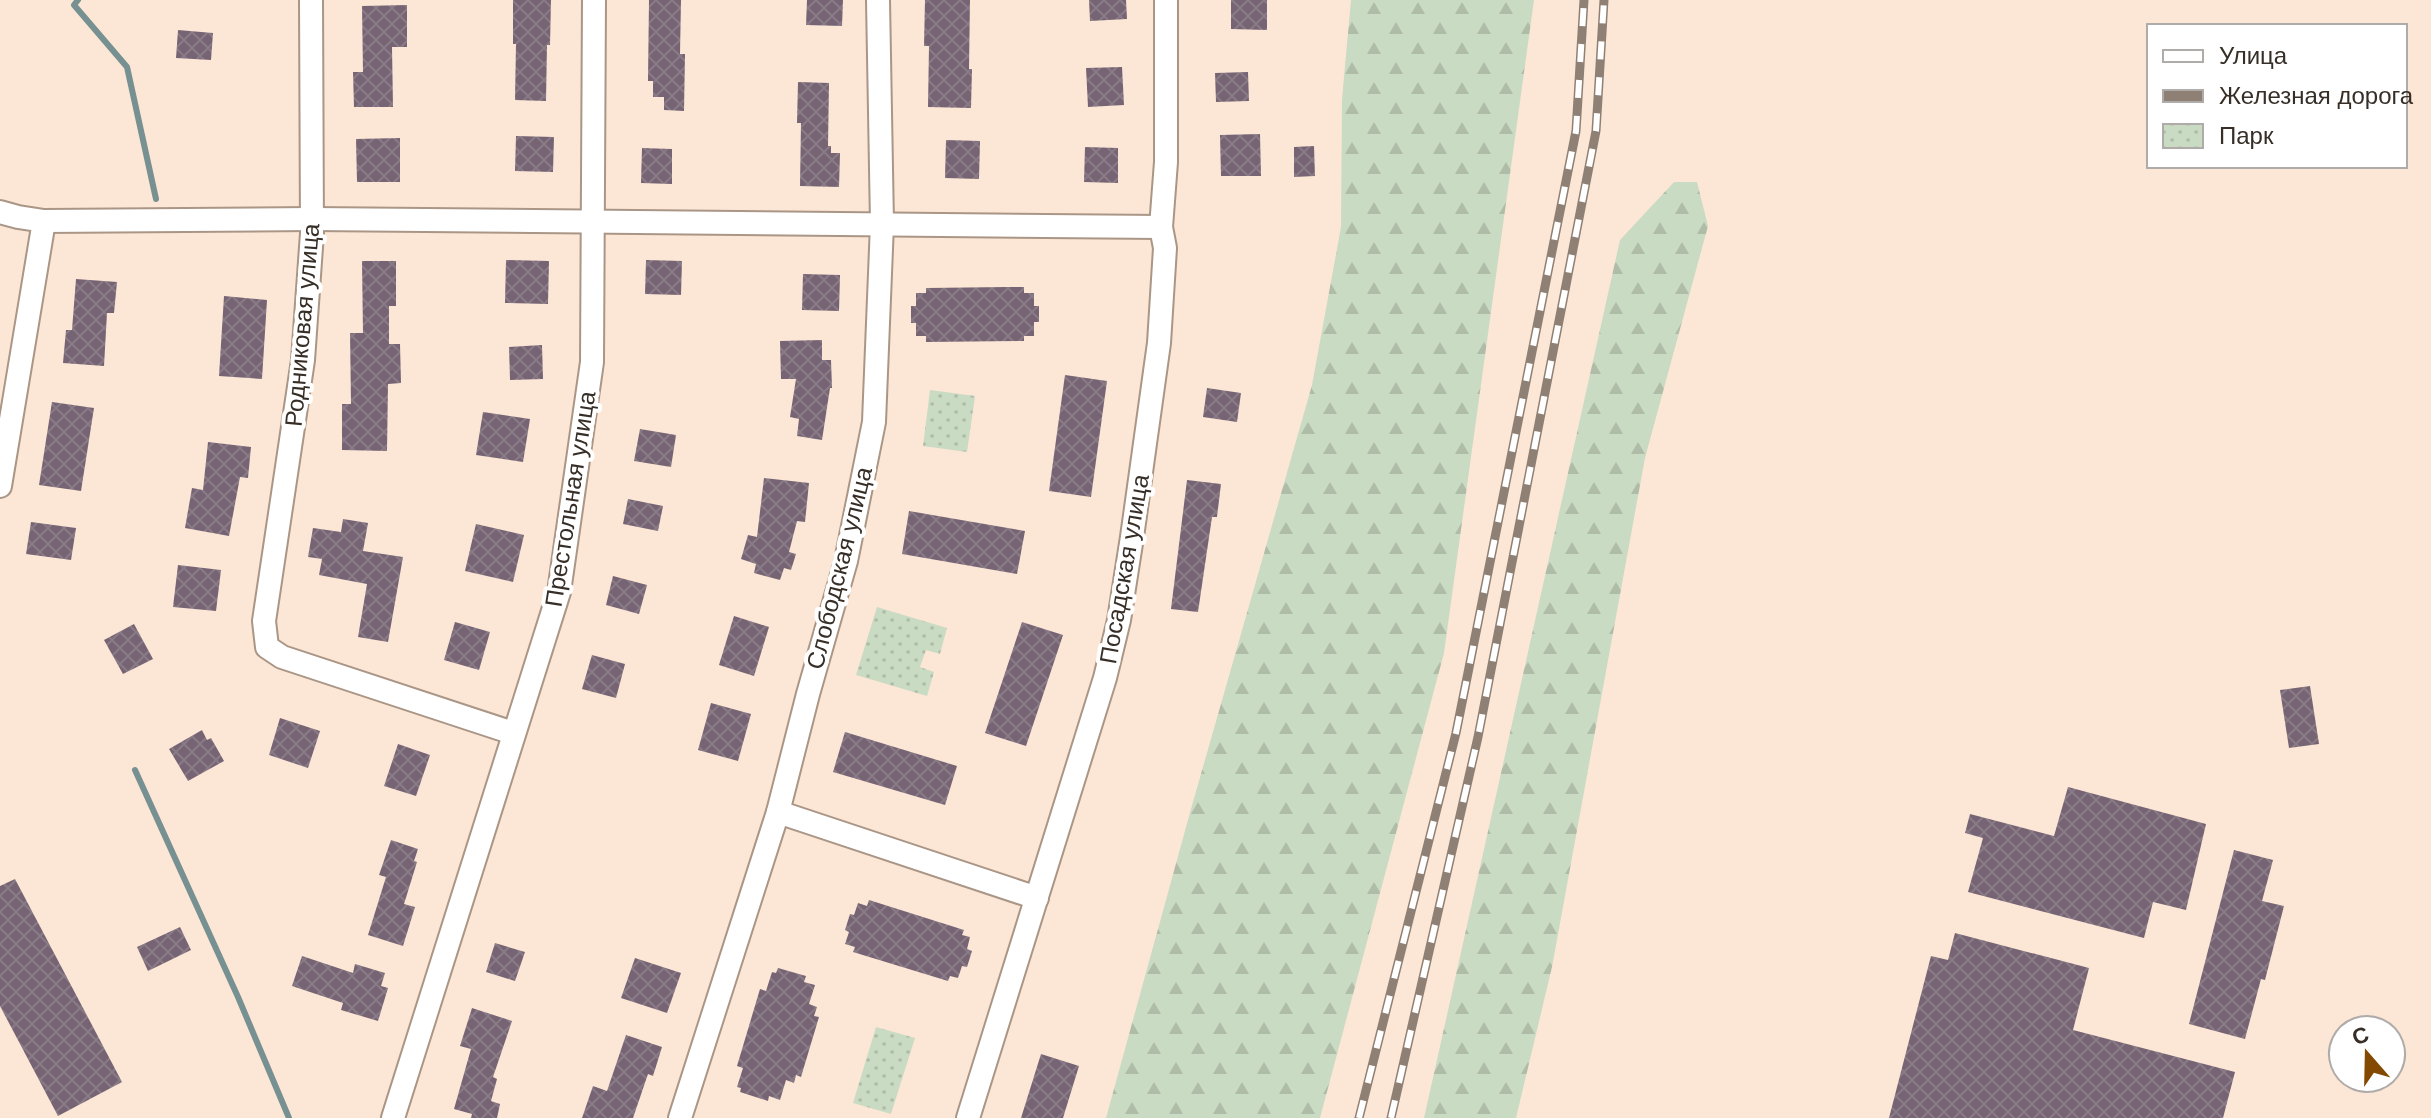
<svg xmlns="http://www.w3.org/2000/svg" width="2431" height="1118" viewBox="0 0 2431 1118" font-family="Arial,sans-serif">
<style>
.forest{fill:url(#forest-firs)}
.park{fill:url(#park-dots)}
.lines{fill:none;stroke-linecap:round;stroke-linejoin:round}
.stream{stroke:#779091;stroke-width:6}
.building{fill:url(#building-cross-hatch)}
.minor-casing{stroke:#aa9686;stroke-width:26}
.minor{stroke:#fff;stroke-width:22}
.rail-casing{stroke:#8f8075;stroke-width:9}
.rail{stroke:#fff;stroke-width:6;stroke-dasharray:18;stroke-linecap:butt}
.labels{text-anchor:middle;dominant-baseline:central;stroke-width:8;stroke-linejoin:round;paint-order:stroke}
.street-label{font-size:24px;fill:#362e27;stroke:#fff}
</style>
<defs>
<pattern id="forest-firs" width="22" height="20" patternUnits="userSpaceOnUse" patternTransform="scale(2)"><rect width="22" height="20" fill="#cadbc4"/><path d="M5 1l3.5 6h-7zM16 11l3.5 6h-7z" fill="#aebca8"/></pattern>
<pattern id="park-dots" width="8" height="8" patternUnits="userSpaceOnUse" patternTransform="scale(2)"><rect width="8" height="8" fill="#cadbc4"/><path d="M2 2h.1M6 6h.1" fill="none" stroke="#aebca8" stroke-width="1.8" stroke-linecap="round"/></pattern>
<pattern id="building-cross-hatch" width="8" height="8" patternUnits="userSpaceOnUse" patternTransform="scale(2)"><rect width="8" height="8" fill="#766474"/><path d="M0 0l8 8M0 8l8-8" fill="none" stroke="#897b86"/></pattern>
</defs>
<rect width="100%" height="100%" fill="#fce6d5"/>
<g class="forest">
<polygon points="1351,0 1534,0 1444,653 1320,1118 1106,1118 1191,809 1312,385 1341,227 1342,99"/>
<polygon points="1674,182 1697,182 1708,226 1645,458 1552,967 1516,1118 1424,1118 1620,240"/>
</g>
<g class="park">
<polygon points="930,390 975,396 967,452 923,446"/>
<polygon points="877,607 947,628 940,654 926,650 920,667 934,672 927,696 856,675"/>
<polygon points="876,1027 915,1038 891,1114 853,1103"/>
</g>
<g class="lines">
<g class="stream">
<polyline points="78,0 74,5 127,67 156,199"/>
<polyline points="135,770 238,997 289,1118"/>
</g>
</g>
<g class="building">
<polygon points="513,0 551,0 550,45 547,45 546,101 515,100 516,44 513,44"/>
<polygon points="649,0 681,0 680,54 685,54 684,111 664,110 664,97 653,97 653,81 648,81"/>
<polygon points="807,0 843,0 842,26 806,25"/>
<polygon points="925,0 970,0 969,69 972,69 971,108 928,107 929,46 924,46"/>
<polygon points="1089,0 1126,0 1127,19 1090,21"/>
<polygon points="1231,0 1267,0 1267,30 1231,29"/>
<polygon points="407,5 407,47 392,47 393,107 354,107 353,72 363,72 362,6"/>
<polygon points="178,30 213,33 211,60 176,58"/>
<polygon points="1122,67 1124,105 1088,107 1086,68"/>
<polygon points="1248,72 1249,101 1216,102 1215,73"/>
<polygon points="798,82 829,83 828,146 831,146 831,153 840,153 839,187 800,186 801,123 797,123"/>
<polygon points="1260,134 1261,176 1221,176 1220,135"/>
<polygon points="516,136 554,137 553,172 515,171"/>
<polygon points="400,138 400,182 357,182 356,139"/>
<polygon points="946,140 980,141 979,179 945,178"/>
<polygon points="1314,146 1315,176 1294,177 1294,147"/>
<polygon points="1085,147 1118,148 1118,183 1084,182"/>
<polygon points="642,148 672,149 672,184 641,183"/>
<polygon points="506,260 549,261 548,304 505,303"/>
<polygon points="646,260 682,261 681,295 645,294"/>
<polygon points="362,261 396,261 396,306 389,306 389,344 400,344 401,383 388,384 387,451 342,450 342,404 351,404 350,333 363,333"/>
<polygon points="803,274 840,275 839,311 802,310"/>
<polygon points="76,279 117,282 114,313 107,313 104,366 63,363 66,330 72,330"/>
<polygon points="1007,287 1024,287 1024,293 1034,293 1034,306 1039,306 1039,322 1034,322 1034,336 1024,336 1024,341 926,342 926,336 916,336 916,323 911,323 911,306 916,306 916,293 926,293 926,288"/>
<polygon points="224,296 267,300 262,379 219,376"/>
<polygon points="822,340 822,360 831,360 832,388 830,388 822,440 797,436 799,419 790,417 796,379 781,379 780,341"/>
<polygon points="542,345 543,379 510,380 509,347"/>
<polygon points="1065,375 1107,381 1091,497 1049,491"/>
<polygon points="1207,388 1241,393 1237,422 1203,417"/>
<polygon points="52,402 94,408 81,491 39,485"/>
<polygon points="483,412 530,419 523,462 476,455"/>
<polygon points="640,429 676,435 671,467 634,461"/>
<polygon points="208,442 251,447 248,478 240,477 229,536 185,528 192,488 203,490"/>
<polygon points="764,478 809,483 805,522 797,521 789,552 796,554 791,570 784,568 780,580 754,573 756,564 741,559 748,535 757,537"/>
<polygon points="1187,480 1221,484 1217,517 1212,517 1198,612 1171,609"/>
<polygon points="628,499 663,506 658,531 623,524"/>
<polygon points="909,511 1025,531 1017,574 902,554"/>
<polygon points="343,519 368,523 363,551 403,557 388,642 358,637 367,584 319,575 322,559 308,557 313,528 341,532"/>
<polygon points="31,522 76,528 71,560 26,554"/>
<polygon points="476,524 524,535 513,582 465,571"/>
<polygon points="178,565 221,570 216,611 173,607"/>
<polygon points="613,576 647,585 639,614 606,605"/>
<polygon points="734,616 769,627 754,676 719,665"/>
<polygon points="455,622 490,632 479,670 444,660"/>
<polygon points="1022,622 1063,635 1026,746 985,733"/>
<polygon points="134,624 153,659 123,674 104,640"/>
<polygon points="592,655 625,664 616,698 582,689"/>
<polygon points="2310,686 2319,744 2289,748 2280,690"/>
<polygon points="711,703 751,714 738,761 698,750"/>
<polygon points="280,718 320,731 308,768 269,755"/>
<polygon points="202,730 207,740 211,738 224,761 188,781 169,749"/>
<polygon points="845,732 957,766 945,805 833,772"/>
<polygon points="398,744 430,755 416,796 384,786"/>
<polygon points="2068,787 2206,824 2186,910 2153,902 2144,938 1968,892 1983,838 1965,833 1970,814 2054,836"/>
<polygon points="391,840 418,849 414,861 417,862 404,904 415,907 403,946 368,935 386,877 379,875"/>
<polygon points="2234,850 2273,860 2262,901 2284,906 2265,980 2261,979 2245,1039 2189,1024"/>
<polygon points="15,879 122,1082 58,1116 0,1006 0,886"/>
<polygon points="869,900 964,930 962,935 970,937 967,949 972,951 967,967 962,966 958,978 950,976 948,981 853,952 855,947 845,944 849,932 845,930 850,914 854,915 858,903 867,906"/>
<polygon points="180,927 191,950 148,971 137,947"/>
<polygon points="1955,933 2089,968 2073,1030 2235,1072 2223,1118 1889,1118 1931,956 1948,960"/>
<polygon points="495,943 525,952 515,981 486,972"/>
<polygon points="302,956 353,973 355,964 385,973 381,986 388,988 378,1021 341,1010 343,1003 292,986"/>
<polygon points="635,958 681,973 667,1013 621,998"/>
<polygon points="778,968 806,976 804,982 815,985 809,1004 817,1007 814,1016 819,1017 801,1077 796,1075 794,1083 786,1080 780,1100 769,1096 768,1101 740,1092 741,1088 737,1087 743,1068 737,1066 760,989 766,991 772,972 776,973"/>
<polygon points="472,1008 512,1021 493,1077 497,1079 491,1101 500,1104 497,1118 471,1118 472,1114 454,1109 471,1049 460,1046"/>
<polygon points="626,1035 662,1047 653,1076 648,1074 633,1118 582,1118 593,1086 607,1091"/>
<polygon points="1041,1054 1079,1066 1063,1118 1021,1118"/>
</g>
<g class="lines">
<g class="minor-casing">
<g id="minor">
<polyline points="311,0 312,233 303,360 264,621 267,647 282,657 513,733"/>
<polyline points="0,212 18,217 44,221 312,219 1161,227"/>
<polyline points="0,486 44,221"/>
<polyline points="778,812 1037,898"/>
<polyline points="393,1118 559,592 592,362 594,0"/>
<polyline points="680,1118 778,812 808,694 846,561 874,422 882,224 878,0"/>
<polyline points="968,1118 1105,678 1119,620 1132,537 1159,343 1165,248 1161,227 1166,162 1166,0"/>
</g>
</g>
<use href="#minor" class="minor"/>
<g class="rail-casing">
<g id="rail">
<polyline points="1359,1118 1456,733 1576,131 1584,0"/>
<polyline points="1391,1118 1478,737 1596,131 1604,0"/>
</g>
</g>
<use href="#rail" class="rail"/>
</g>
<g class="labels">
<g class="street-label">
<text transform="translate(302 325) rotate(-85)">Родниковая улица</text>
<text transform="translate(570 499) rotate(-81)">Престольная улица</text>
<text transform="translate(839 568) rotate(-76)">Слободская улица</text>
<text transform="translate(1124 569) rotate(-80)">Посадская улица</text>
</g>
</g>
<rect x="2147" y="24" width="260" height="144" fill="#ffffff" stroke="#afaba9" stroke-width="2"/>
<rect x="2163" y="50" width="40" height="12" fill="#ffffff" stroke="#afaba9" stroke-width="2"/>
<text x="2219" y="64" font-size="24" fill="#362e27">Улица</text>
<rect x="2163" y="90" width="40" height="12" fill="#8f8075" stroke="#afaba9" stroke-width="2"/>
<text x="2219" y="104" font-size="24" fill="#362e27">Железная дорога</text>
<rect x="2163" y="124" width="40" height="24" fill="url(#park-dots)" stroke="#afaba9" stroke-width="2"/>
<text x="2219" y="144" font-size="24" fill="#362e27">Парк</text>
<g transform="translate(2367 1054) rotate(340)"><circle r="38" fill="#ffffff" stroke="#afaba9" stroke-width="2"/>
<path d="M0-6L14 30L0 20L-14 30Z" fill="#844900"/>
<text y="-12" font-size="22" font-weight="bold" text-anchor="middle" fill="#362e27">С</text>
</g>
</svg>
